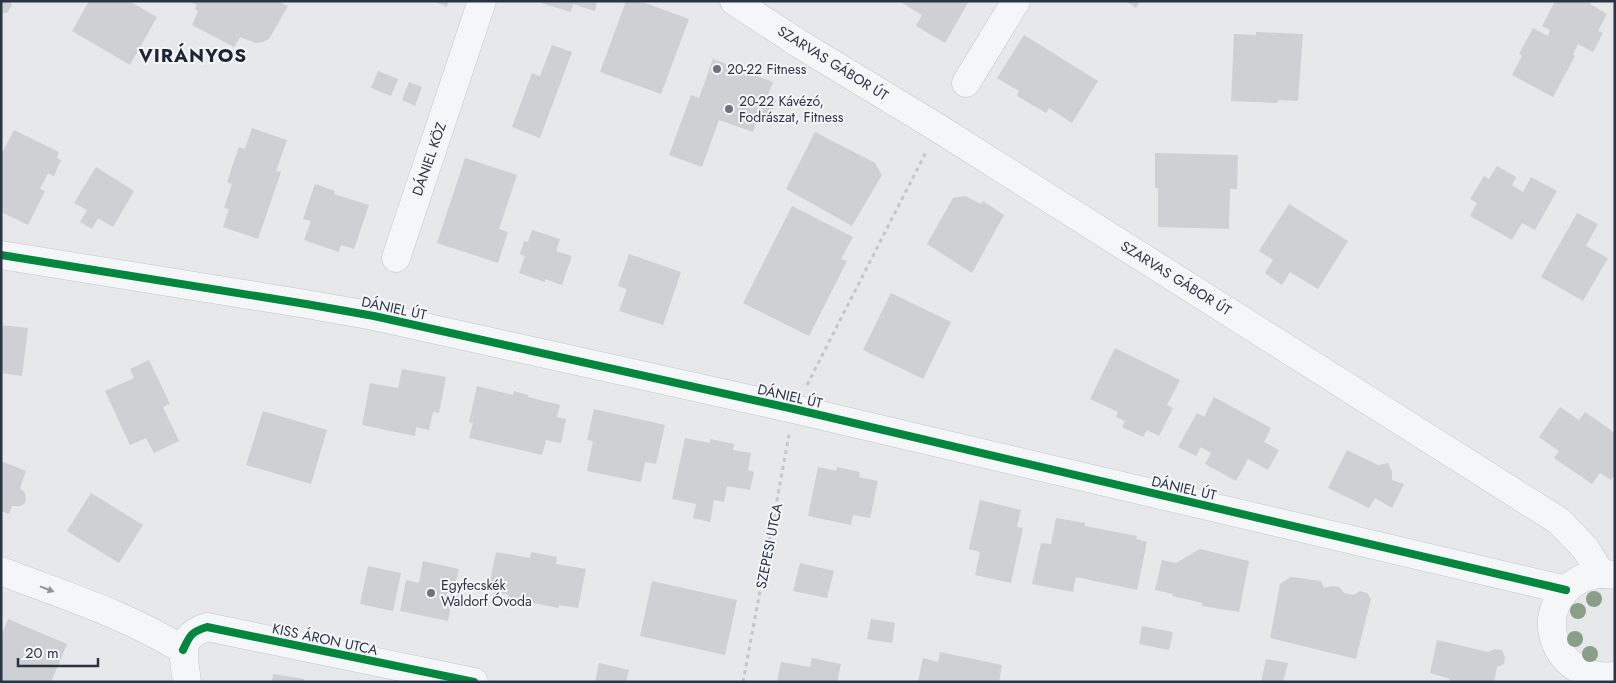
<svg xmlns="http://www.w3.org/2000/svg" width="1616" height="683" viewBox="0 0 1616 683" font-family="Jost,sans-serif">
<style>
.building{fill:#ced0d3}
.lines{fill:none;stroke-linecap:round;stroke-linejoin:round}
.minor-casing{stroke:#c4c6c8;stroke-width:29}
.tertiary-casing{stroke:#c4c6c8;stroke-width:29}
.path{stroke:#c5c6ca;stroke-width:3;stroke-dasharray:4 4;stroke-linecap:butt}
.minor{stroke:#f5f6f7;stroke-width:28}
.tertiary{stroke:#f5f6f7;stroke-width:28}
.cycleway-casing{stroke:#f4f6f9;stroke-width:11}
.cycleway{stroke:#00873e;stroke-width:8}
.tree{fill:#8a9e88}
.oneway{fill:#90959e}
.poi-dot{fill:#6c737f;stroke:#f4f6f9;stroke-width:2}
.labels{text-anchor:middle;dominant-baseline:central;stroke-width:4;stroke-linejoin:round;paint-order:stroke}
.street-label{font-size:14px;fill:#2b3445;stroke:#f4f6f9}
.poi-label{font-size:14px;fill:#2b3445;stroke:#f4f6f9;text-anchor:start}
.district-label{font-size:19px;font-weight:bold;letter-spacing:1px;fill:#1d2536;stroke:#f4f6f9}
</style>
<rect width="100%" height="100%" fill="#e6e8ea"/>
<g class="building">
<polygon points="1,1 10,1 12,5 7,13 1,13"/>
<polygon points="89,1 129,1 157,17 130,65 72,31"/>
<polygon points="192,1 278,1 288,6 269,39 263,42 256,43 240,37 234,47 192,25 198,11 194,9 197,5 192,3"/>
<polygon points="433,1 449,1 447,7"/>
<polygon points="597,1 595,11 573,4 571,12 538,2"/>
<polygon points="626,1 640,1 689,19 661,94 600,72"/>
<polygon points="899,1 969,1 945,43 916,26 922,15"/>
<polygon points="1126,1 1140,1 1136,8"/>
<polygon points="1555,1 1592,1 1590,4 1607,14 1598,31 1603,33 1593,52 1578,44 1573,54 1575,56 1553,97 1512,75 1522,56 1519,54 1533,28 1548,36 1550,30 1542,26"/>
<polygon points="1256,32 1303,34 1298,101 1278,100 1278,103 1231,101 1234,34 1256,35"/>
<polygon points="1024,35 1098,81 1072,123 1049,108 1046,113 1017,96 1019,91 997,78"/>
<polygon points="552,45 572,52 540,138 512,127 532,73 540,76"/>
<polygon points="713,59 773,82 767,97 776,100 769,121 758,117 753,132 719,120 702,167 669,155 691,95 699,98"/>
<polygon points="378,71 398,79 391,96 371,88"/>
<polygon points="409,82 422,87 415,106 402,100"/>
<polygon points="252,128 287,140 276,171 281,172 258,239 223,227 229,209 224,208 232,184 227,182 239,147 245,149"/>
<polygon points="14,130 59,152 57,158 61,160 54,176 48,173 40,189 45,191 28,225 1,212 1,155"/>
<polygon points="815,132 875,163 882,175 852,226 786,189"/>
<polygon points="1155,153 1238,155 1237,189 1230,189 1229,229 1158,227 1158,188 1155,188"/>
<polygon points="465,158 517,175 499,229 508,232 498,263 437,243"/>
<polygon points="1497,166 1516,177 1512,185 1523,192 1531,177 1557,191 1535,230 1522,223 1512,240 1470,216 1477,203 1470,199 1484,176 1489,179"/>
<polygon points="96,167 134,191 113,227 98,218 92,229 80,222 87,210 74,203"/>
<polygon points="315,184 335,191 334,194 369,205 354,249 341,245 339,252 304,240 311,221 303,219"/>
<polygon points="965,196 981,204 983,201 1004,215 972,273 927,244 953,198"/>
<polygon points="1289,204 1348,241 1318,289 1290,272 1282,285 1265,273 1273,260 1259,251"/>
<polygon points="792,206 853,237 841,259 847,261 809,336 743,303"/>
<polygon points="1577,213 1598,224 1586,246 1608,258 1583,301 1541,277"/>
<polygon points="532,230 560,239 556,251 572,256 562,285 545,279 545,282 519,273 525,256 520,254 524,241 528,242"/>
<polygon points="629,254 681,272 663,325 619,311 627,289 618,286"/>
<polygon points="891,293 951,322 923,379 863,350"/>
<polygon points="1,325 28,328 22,376 1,373"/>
<polygon points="1115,348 1180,380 1167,405 1173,408 1159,436 1147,430 1143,437 1122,427 1125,421 1116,417 1118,412 1090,399"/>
<polygon points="149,360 170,404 163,407 179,441 154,453 146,438 130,445 105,391 134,378 130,369"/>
<polygon points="402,369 446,377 439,413 433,412 429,430 416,427 415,436 362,425 370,383 398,388"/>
<polygon points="477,386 513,395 514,391 528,395 528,397 560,405 557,417 566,419 561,443 546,440 542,455 469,438 473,423 469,422"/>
<polygon points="1214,397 1271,428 1264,442 1279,450 1268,470 1248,459 1236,481 1205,464 1211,453 1201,447 1196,456 1178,447 1197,413 1204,417"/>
<polygon points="1560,407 1579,420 1585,412 1615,433 1615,475 1611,480 1600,473 1592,484 1554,458 1559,451 1539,437"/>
<polygon points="594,409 665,425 656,464 645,462 641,482 587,471 593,441 587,440"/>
<polygon points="263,411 327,430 311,484 246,465"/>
<polygon points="685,438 710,443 710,439 734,444 733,450 751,453 748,470 754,472 750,490 727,486 724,502 714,500 710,522 693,518 696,504 672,499"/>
<polygon points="1347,450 1378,465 1388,463 1392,472 1392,480 1404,484 1392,508 1375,498 1369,508 1328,488"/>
<polygon points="1,461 26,471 20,488 24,492 26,497 25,503 21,506 12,506 9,514 1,511"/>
<polygon points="818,467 836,471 837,467 860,472 859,477 878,481 870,518 853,515 851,525 808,516"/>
<polygon points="91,493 143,525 119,563 67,531"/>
<polygon points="980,500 1021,510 1017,527 1023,528 1011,583 975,575 980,552 969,549"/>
<polygon points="1056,518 1085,523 1085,526 1137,536 1136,539 1147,542 1137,590 1076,577 1073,592 1032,584 1041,543 1051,544"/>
<polygon points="1200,549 1249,561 1239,612 1202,606 1203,603 1172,596 1173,594 1155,590 1162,560 1176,563"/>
<polygon points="496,552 530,558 531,552 557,557 556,564 586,569 578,608 559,605 559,608 508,598 509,595 488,591"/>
<polygon points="423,561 459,569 455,585 461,586 457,601 452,600 448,621 400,611 406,580 419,583"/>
<polygon points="800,563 834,571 827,598 793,591"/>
<polygon points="368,566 401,573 393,611 360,604"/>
<polygon points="1291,577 1321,581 1324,588 1332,586 1339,587 1344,593 1354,595 1360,591 1367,593 1371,599 1356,659 1270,638 1280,584"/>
<polygon points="652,581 737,600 725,655 640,636"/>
<polygon points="8,619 67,644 51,682 1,682 1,637"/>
<polygon points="871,619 895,623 892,643 867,639"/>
<polygon points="1142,626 1173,632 1169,650 1139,644"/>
<polygon points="1437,640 1488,652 1495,649 1502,650 1505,657 1504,664 1497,667 1494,682 1449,682 1450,679 1430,673"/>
<polygon points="940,652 1002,665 999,682 918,682 923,658 938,662"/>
<polygon points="812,658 841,664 837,682 777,682 781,662 810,667"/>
<polygon points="1266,659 1288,663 1283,682 1261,682"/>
<polygon points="599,663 629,670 626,682 595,682"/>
<polygon points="273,674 304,679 304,682 272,682"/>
</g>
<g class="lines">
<g class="minor-casing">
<g id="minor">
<polyline points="734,1 798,43 938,128 1559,521 1585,548 1601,574"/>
<polyline points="966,83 1016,1"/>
<polyline points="1,255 306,304 374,316 794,409 1566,590"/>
<polyline points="396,258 482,1"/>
<path d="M1,571C62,595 128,615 183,650"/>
</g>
</g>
<g class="tertiary-casing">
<g id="tertiary">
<path d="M1615,575C1604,573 1591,574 1581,579C1527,607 1554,683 1615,676"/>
<path d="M187,682C184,656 176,637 207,627L474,682"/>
</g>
</g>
<g class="path">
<polyline points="807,385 926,152"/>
<polyline points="743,682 789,435"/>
</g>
<use href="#minor" class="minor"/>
<use href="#tertiary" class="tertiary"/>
<g class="cycleway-casing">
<g id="cycleway">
<polyline points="1,255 306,304 374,316 794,409 1566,590"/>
<path d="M183,650C190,635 191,632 207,627L474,682"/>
</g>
</g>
<use href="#cycleway" class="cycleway"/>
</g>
<g class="tree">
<circle cx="1594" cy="599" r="8"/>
<circle cx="1578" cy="611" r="8"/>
<circle cx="1575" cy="639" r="8"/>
<circle cx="1590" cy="654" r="8"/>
</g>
<defs><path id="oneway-solid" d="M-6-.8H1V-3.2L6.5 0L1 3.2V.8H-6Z" transform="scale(1.25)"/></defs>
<use class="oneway" href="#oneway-solid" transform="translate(47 589) rotate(21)"/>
<g class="poi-dot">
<circle cx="717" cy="69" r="5"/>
<circle cx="729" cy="109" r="5"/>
<circle cx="431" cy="593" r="5"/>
</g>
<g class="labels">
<g class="street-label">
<text transform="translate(833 63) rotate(32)">SZARVAS GÁBOR ÚT</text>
<text transform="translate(429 159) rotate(-71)">DÁNIEL KÖZ</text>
<text transform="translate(1176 278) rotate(32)">SZARVAS GÁBOR ÚT</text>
<text transform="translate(394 308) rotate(12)">DÁNIEL ÚT</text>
<text transform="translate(790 396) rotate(13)">DÁNIEL ÚT</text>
<text transform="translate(1184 488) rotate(13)">DÁNIEL ÚT</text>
<text transform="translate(769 546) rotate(-79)">SZEPESI UTCA</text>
<text transform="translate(325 639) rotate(12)">KISS ÁRON UTCA</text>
</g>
<g class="poi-label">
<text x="727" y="69">20-22 Fitness</text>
<text x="739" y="101">20-22 Kávézó,<tspan x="739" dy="16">Fodrászat, Fitness</tspan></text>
<text x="441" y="585">Egyfecskék<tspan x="441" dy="16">Waldorf Óvoda</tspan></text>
</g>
<g class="district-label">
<text x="193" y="55">VIRÁNYOS</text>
</g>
</g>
<rect width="1616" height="683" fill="none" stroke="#2b3445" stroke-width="5"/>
<path d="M18 658v8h80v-8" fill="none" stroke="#2b3445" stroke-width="2.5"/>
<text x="25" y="658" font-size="15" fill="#2b3445" stroke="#f4f6f9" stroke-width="4" paint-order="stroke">20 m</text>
</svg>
